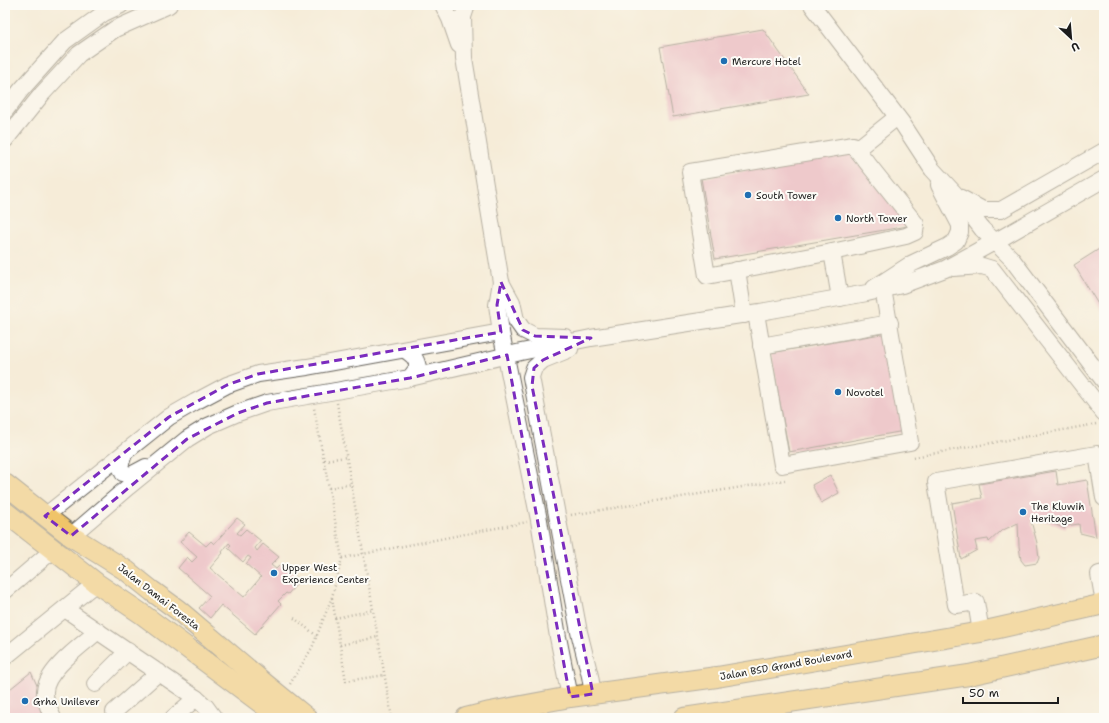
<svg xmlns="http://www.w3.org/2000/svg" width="1109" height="723" viewBox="0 0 1109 723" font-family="'Shantell Sans',sans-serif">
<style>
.building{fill:#e59ebb;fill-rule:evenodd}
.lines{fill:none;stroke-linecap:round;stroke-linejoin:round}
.minor-casing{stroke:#68655e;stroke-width:18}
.major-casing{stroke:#68655e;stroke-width:22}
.path{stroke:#68655e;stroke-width:2.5;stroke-dasharray:1 3;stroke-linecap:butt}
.minor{stroke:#fff;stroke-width:16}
.major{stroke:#f0c469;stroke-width:20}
.marked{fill:none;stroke:#7b2cbf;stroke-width:3;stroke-dasharray:8 5;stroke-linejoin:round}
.poi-dot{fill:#1f6fb2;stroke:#fdfcf7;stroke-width:1.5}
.labels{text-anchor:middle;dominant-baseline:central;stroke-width:4;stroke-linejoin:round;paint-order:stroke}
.poi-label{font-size:10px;fill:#1c1c1c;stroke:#fdfcf7;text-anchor:start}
.street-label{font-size:10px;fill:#1c1c1c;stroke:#fdfcf7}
</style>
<rect width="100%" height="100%" fill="#fdfcf7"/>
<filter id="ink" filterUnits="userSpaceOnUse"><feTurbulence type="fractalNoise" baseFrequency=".025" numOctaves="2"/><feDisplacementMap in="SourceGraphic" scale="8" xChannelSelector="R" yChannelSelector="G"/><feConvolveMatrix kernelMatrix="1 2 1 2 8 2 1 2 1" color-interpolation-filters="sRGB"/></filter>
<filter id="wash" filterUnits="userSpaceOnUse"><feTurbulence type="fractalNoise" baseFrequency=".012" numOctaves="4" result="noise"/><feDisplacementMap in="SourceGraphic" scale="16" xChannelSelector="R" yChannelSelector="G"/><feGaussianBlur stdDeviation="0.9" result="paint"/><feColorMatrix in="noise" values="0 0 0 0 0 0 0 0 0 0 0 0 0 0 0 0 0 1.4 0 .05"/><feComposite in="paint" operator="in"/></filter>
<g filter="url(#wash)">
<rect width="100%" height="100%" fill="#f6ecd8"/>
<g id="blocks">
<g class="building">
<polygon points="763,29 809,94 673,117 660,47"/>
<polygon points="851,153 908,226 715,259 701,178"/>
<polygon points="1104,246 1104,314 1074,265"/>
<polygon points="887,333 904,431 789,452 771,353"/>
<polygon points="1056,471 1058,485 1087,480 1096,537 1080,533 1079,524 1065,526 1065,529 1050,522 1031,521 1037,543 1039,558 1037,563 1025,565 1021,560 1019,546 1018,523 1001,531 989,542 988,539 975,541 977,550 961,559 952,503 982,498 979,484"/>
<polygon points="830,475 839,493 821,503 812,485"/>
<path d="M237,518L245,524L237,533L240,535L246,529L261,541L255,548L257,551L263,544L279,557L271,565L276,569L281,564L300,580L288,594L286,593L278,601L281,604L255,634L221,605L210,618L199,608L210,596L178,568L187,557L192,562L197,557L180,542L189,532L206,546L211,541L214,544ZM229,543L231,545L228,548L243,562L248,556L251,558L246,564L261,577L244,597L210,568L223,553L222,552Z"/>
<polygon points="31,672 48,710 44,718 5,718 5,693"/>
</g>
</g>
</g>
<g filter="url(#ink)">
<use href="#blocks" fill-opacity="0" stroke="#68655e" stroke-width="1"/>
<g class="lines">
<g class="minor-casing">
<g id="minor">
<polyline points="443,5 450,19 459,45"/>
<polyline points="467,5 463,17 464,58 501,282 512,302 516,320 523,330 535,336 565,337"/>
<polyline points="812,5 902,123 932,169 957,196 982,229 1011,258 1104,381"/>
<polyline points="5,111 21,90 65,41 104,13 121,5"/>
<polyline points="5,140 42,94 79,54 115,29 169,5"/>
<polygon points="853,145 916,224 915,232 906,236 832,252 707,276 690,172"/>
<polyline points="857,149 897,117"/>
<polyline points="961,198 983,210 1001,210 1104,151"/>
<polyline points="832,252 840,298"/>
<polyline points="953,268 982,266 992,269 1104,413"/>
<polyline points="737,270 744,315"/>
<polyline points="501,282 497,305 501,332 539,520 558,637 570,697"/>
<polyline points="874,288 911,264 947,247 956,241 960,232 960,225 939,185"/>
<polyline points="756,313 782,465 910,442 883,289"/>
<polyline points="761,346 890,323"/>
<polyline points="570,349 543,360 534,368 531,377 579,632 590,676 593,694"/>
<path d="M405,350C413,355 416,358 418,367L410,378"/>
<polyline points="124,454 120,466 123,473 131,475 146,467"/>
<polyline points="45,516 169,417 195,402 227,385 258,374 307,367 501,332"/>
<polyline points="71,536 128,487 187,439 208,426 238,413 267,403 410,378 521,352 591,338 760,312 867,293 902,285 945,269 1005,236 1104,179"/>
<polyline points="1104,573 1099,574 1104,603"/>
<polyline points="5,591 53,550"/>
<polyline points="65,609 196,698 206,707 214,718"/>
<polyline points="981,632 976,602 956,605 936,482 1097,454 1104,498"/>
<polyline points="5,657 96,583"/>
<polyline points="95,684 128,651"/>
<polyline points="114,712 159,672"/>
<path d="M53,718C50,711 45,702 45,694C43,672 83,644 98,631"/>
<polyline points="173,718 196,698"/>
</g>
</g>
<g class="major-casing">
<g id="major">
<polyline points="5,484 71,536 127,571 152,591 178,610 264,683 307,718"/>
<polyline points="5,512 96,583 142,614 281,718"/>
<polyline points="466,718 490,712 570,697 717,677 981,632 1104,604"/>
<polyline points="684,718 969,675 1104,645"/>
</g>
</g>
<g class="path">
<polyline points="337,403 392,718"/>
<polyline points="914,457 1096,424"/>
<polyline points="324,460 347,457"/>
<polyline points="329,488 352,484"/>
<polyline points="571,515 785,480"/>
<polyline points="342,558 527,522"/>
<polyline points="332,598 346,681 385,675"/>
<polyline points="294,618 317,636"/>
<polyline points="335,618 374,610"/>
<polyline points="340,645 378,637"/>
<polyline points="290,684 312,648 332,597 342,558 314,408"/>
</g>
<use href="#minor" class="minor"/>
<use href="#major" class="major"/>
</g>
</g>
<path d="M0 0H1109V723H0ZM501,282L523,330L535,336L591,338L543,360L534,368L532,386L593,694L570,697L507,355L410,378L267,403L238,413L187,439L71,536L45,516L169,417L227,385L258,374L501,332L497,305Z" fill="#f6ecd8" fill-opacity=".55" fill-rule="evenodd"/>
<path class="marked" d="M501,282L523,330L535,336L591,338L543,360L534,368L532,386L593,694L570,697L507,355L410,378L267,403L238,413L187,439L71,536L45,516L169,417L227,385L258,374L501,332L497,305Z"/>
<g class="poi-dot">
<circle cx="724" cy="61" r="4"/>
<circle cx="748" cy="195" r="4"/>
<circle cx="838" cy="218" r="4"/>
<circle cx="838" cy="392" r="4"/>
<circle cx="1023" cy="512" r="4"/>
<circle cx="274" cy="573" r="4"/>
<circle cx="25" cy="701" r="4"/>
</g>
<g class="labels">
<g class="poi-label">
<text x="732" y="61">Mercure Hotel</text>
<text x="756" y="195">South Tower</text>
<text x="846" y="218">North Tower</text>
<text x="846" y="392">Novotel</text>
<text x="1031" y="506">The Kluwih<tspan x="1031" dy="12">Heritage</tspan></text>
<text x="282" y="567">Upper West<tspan x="282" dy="12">Experience Center</tspan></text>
<text x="33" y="701">Grha Unilever</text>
</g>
<g class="street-label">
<text transform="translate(159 597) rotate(38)">Jalan Damai Foresta</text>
<text transform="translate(786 665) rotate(-10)">Jalan BSD Grand Boulevard</text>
</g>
</g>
<rect width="1109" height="723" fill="none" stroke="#fdfcf7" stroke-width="20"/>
<g transform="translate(1071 38) rotate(154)" stroke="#fdfcf7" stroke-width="3" paint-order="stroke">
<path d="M0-3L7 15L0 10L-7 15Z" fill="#1c1c1c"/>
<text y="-6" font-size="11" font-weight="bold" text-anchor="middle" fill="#1c1c1c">U</text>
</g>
<path d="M963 697v6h95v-6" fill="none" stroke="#1c1c1c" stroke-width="2"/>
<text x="969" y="697" font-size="12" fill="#1c1c1c" stroke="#fdfcf7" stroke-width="3" paint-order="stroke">50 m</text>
</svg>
